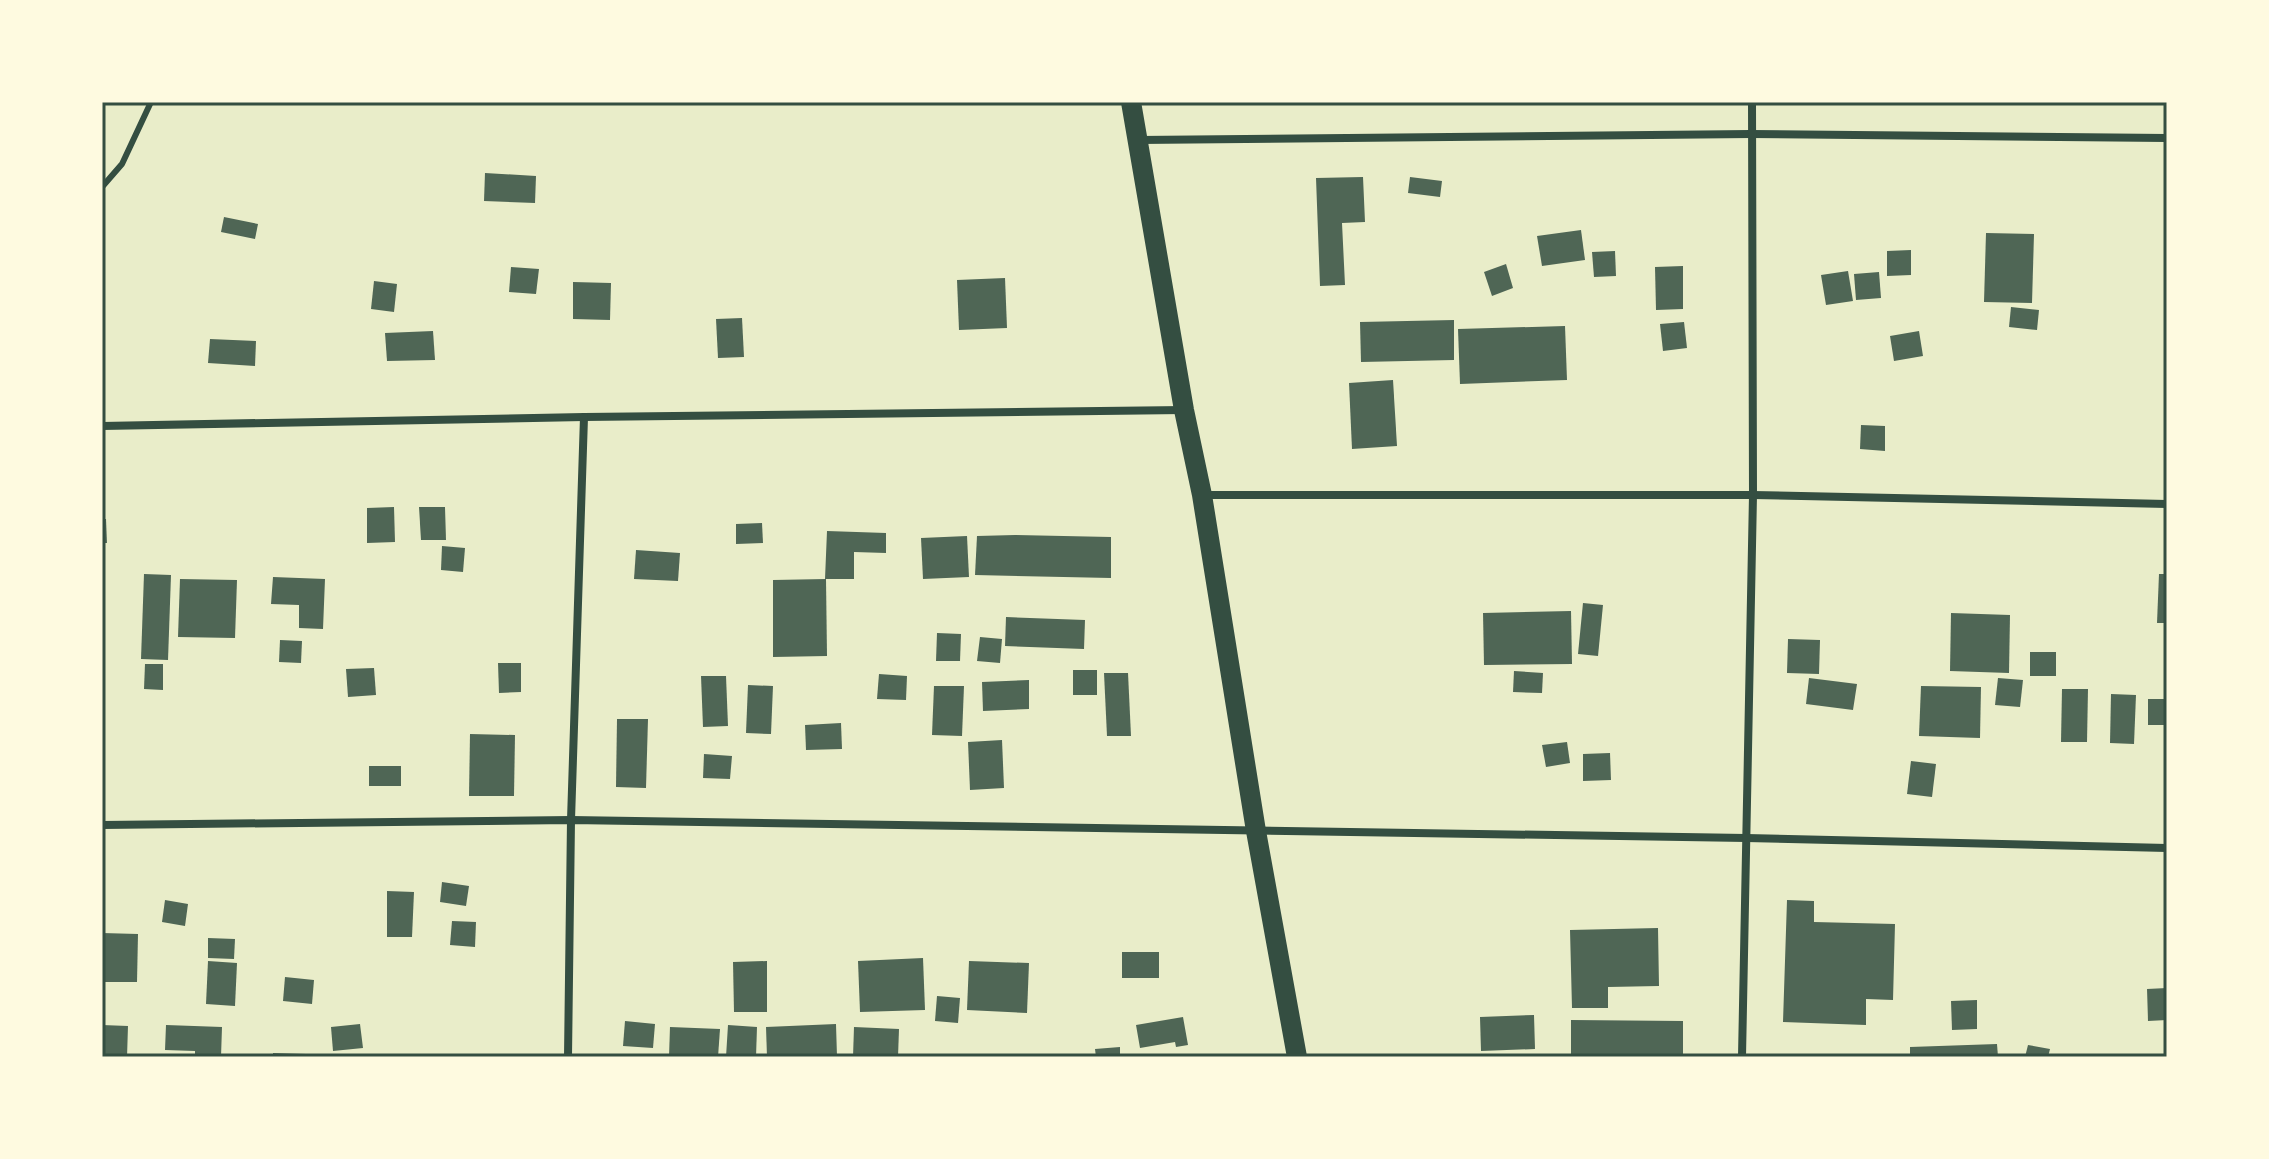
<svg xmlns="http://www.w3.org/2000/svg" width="2269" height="1159" viewBox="0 0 2269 1159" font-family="'Fira Sans Condensed',sans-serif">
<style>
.building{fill:#4f6655}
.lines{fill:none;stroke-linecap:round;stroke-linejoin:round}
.service{stroke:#344e41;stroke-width:6}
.minor{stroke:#344e41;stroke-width:8}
.primary{stroke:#344e41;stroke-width:20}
.neatline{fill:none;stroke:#344e41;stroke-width:3}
</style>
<rect width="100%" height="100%" fill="#e9edc9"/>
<g class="building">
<polygon points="485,173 536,176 535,203 484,201"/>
<polygon points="1363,177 1365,222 1342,223 1345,285 1320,286 1316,178"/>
<polygon points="1410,177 1442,181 1440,197 1408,193"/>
<polygon points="224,217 258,224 255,239 221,232"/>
<polygon points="1581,230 1585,260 1542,266 1537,236"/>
<polygon points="1986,233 2034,234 2032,303 1984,302"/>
<polygon points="1911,250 1911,275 1887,276 1887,251"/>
<polygon points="1615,251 1616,276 1594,277 1592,252"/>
<polygon points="1506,264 1513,288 1492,296 1484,272"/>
<polygon points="1683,266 1683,309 1656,310 1655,267"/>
<polygon points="511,267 539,269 536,294 509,292"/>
<polygon points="1848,271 1853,301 1826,305 1821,275"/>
<polygon points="1879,272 1881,298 1856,300 1854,274"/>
<polygon points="1005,278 1007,328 959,330 957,280"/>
<polygon points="374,281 397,284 394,312 371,309"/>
<polygon points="573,282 611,283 610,320 573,319"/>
<polygon points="2011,307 2039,310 2037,330 2009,327"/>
<polygon points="742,318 744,357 718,358 716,319"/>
<polygon points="1454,320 1454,360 1361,362 1360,322"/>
<polygon points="1684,322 1687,348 1663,351 1660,324"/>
<polygon points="1565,326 1567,380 1460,384 1458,329"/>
<polygon points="433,331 435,360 387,361 385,333"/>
<polygon points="1919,331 1923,356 1894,361 1890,336"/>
<polygon points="210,339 256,341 255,366 208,363"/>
<polygon points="1393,380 1397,446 1352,449 1349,383"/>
<polygon points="1861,425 1885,426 1885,451 1860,449"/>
<polygon points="394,507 395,542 367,543 367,508"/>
<polygon points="419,507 445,507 446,540 421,540"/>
<polygon points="102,519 106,519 107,543 102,543"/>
<polygon points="762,523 763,543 736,544 736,524"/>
<polygon points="827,531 886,533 886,553 854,552 854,579 825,579"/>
<polygon points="1015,535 1111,537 1111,578 975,575 977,536"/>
<polygon points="967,536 969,577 923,579 921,538"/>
<polygon points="442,546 465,548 463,572 441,570"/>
<polygon points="636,550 680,553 678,581 634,579"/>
<polygon points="144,574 171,575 168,660 141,659"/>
<polygon points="2159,574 2167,574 2167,623 2157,623"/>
<polygon points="273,577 325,579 323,629 299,628 299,605 271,604"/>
<polygon points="180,579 237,580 235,638 178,637"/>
<polygon points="826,579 827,656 773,657 773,580"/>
<polygon points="1583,603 1603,605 1598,656 1578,654"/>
<polygon points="1571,611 1572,664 1484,665 1483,613"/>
<polygon points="1951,613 2010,615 2009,673 1950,671"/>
<polygon points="1006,617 1085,620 1084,649 1005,646"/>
<polygon points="937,633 961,634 960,661 936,661"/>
<polygon points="980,637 1002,639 1000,663 977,661"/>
<polygon points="1788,639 1820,640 1819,674 1787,673"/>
<polygon points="280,640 302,641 301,663 279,662"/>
<rect x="2030" y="652" width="26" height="24"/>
<polygon points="498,663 521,663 521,692 499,693"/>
<polygon points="145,664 163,664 163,690 144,689"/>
<polygon points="374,668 376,695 348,697 346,669"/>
<rect x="1073" y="670" width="24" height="25"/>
<polygon points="1514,671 1543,673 1542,693 1513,692"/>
<polygon points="1104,673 1128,673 1131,736 1107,736"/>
<polygon points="879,674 907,676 906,700 877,699"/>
<polygon points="701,676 726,676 728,726 703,727"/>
<polygon points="1809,678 1857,684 1853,710 1806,704"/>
<polygon points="1998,678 2023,680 2020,707 1995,705"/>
<polygon points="1029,680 1029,709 983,711 982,682"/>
<polygon points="748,685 773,686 771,734 746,733"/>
<polygon points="934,686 964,686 962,736 932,735"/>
<polygon points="1921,686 1981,687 1980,738 1919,736"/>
<polygon points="2062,689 2088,689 2087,742 2061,742"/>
<polygon points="2111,694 2136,695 2134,744 2110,743"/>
<rect x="2148" y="699" width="19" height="26"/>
<polygon points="617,719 648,719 646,788 616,787"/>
<polygon points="841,723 842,749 806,750 805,725"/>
<polygon points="470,734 515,735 514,796 469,796"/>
<polygon points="1002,740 1004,788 970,790 968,742"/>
<polygon points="1567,742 1570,763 1546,767 1542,745"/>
<polygon points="1610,753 1611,780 1583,781 1583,754"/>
<polygon points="704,754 732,756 730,779 703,778"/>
<polygon points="1911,761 1936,764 1932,797 1907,794"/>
<rect x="369" y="766" width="32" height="20"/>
<polygon points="442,882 469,886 466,906 440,902"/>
<polygon points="387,891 414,892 412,937 387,937"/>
<polygon points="165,900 188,904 185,926 162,922"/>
<polygon points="1787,900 1814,901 1814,922 1895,924 1893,1000 1866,999 1866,1025 1783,1022"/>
<polygon points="452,921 476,922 475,947 450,945"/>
<polygon points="1658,928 1659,986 1608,987 1608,1008 1572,1008 1570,930"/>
<polygon points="102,933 138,934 137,982 102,982"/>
<polygon points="208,938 235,939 234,959 208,958"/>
<rect x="1122" y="952" width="37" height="26"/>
<polygon points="923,958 925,1010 860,1012 858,961"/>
<polygon points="208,961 237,963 235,1006 206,1004"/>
<polygon points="767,961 767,1012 734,1012 733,962"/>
<polygon points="969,961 1029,963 1027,1013 967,1010"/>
<polygon points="285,977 314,980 312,1004 283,1001"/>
<polygon points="2167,988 2167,1020 2148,1021 2147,989"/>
<polygon points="937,996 960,998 958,1023 935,1021"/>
<polygon points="1977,1000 1977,1029 1952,1030 1951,1001"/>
<polygon points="1534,1015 1535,1049 1481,1051 1480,1017"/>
<polygon points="1183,1017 1188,1045 1176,1047 1175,1042 1140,1048 1136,1025"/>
<polygon points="1571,1020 1683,1021 1683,1057 1571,1057"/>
<polygon points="625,1021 655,1024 653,1048 623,1046"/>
<polygon points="360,1024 363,1048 333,1051 331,1027"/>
<polygon points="836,1024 837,1057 767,1057 766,1027"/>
<polygon points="102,1025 128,1026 127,1057 102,1057"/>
<polygon points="166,1025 222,1027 221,1057 195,1057 195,1051 165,1050"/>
<polygon points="728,1025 757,1027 756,1057 726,1057"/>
<polygon points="670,1027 720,1029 718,1057 669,1057"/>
<polygon points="854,1027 899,1029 898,1057 853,1057"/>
<polygon points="1997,1044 1998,1057 1910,1057 1910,1047"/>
<polygon points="2028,1045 2050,1049 2048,1057 2025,1057"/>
<polygon points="1120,1047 1120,1057 1096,1057 1095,1049"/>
<polygon points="273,1053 306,1054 306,1057 273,1057"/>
</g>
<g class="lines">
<polyline class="service" points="102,187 122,164 151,102"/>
<g class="minor">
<polyline points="1139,140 1751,134 2167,138"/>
<polyline points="102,426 584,417 1184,410"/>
<polyline points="1204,495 1753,495 2167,504"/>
<polyline points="102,825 571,820 1746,838 2167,848"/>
<polyline points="568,1057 571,820 584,417"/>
<polyline points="1742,1057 1753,495 1752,102"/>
</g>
<polyline class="primary" points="1131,102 1184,410 1202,495 1256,831 1297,1057"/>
</g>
<rect width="2269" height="1159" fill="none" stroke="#fefae0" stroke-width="208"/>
<rect x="104" y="104" width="2061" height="951" class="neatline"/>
</svg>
